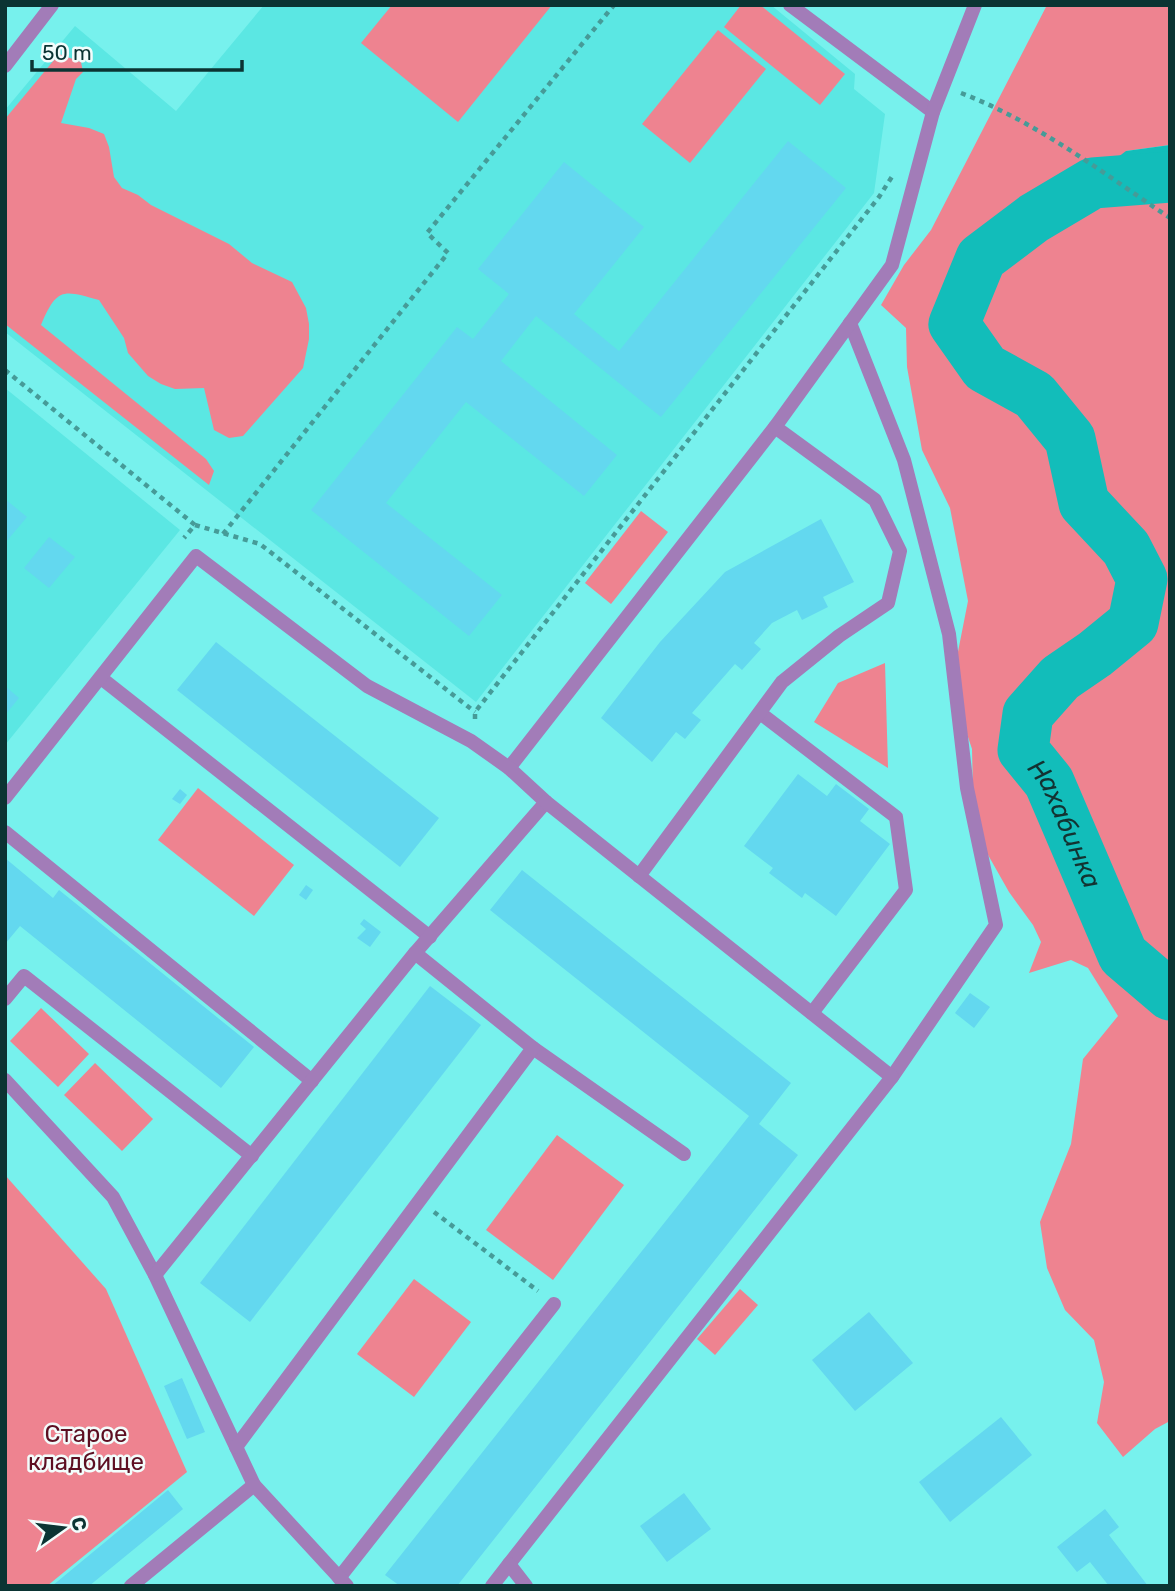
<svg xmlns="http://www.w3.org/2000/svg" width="1175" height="1591" viewBox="0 0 1175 1591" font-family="Rubik,sans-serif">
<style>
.built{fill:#5be7e3}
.green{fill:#ee8390}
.water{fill:#12bdba}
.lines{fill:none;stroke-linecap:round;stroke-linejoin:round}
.river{stroke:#12bdba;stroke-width:51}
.building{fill:#63d8ef}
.path{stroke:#469b98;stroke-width:4.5;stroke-dasharray:5 5;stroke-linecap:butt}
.lane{stroke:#a27cb8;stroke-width:14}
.street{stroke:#a27cb8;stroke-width:14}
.labels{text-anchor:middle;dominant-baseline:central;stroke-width:5;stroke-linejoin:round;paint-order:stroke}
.park-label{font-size:24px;fill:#5d0f22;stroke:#f3fdfc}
.water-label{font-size:26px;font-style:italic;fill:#133231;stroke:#f3fdfc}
</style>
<rect width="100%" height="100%" fill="#77f1ed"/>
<g class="built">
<polygon points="264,5 771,5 855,74 854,89 885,114 874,193 476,702 5,332 5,110 75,26 176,111"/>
<polygon points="5,388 180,530 5,745"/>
</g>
<g class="green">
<polygon points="392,5 552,5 458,122 361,43"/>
<polygon points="741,5 760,5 845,74 820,105 724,27"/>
<polygon points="1047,5 1170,5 1170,145 1126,151 1151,189 1170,193 1170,1421 1155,1429 1123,1457 1097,1423 1104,1382 1094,1340 1065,1310 1047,1268 1040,1222 1071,1144 1083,1059 1118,1016 1088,968 1071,960 1029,973 1041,942 1033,925 1009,892 983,846 973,792 972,749 959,710 955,667 968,601 950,508 922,450 907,367 906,328 881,305 904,265 931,230"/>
<polygon points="718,30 766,69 690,163 642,124"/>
<path d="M59,54L81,62L83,72L76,79L61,123L89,128L104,134L109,147L114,177L122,188L138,195L151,205L229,244L252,263L292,282L306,308L309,324V339L303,368L243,436L229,438L214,430L204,388L175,389L161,384L148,376L128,353L124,338L99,300C63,290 57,287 41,325L206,459L214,471L209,485L5,324V119Z"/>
<polygon points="641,511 668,532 611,604 585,583"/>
<polygon points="885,663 888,768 814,722 838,683"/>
<polygon points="198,788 294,865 254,916 158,840"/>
<polygon points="41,1008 89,1054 58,1087 10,1041"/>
<polygon points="95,1063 153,1119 122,1151 64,1095"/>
<polygon points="557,1135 624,1185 553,1280 486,1230"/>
<polygon points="5,1175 106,1289 187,1472 47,1586 5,1586"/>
<polygon points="414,1279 471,1322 414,1397 357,1354"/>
<polygon points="740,1289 758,1305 715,1355 697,1339"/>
</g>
<polygon class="water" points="1170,145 1170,193 1151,189 1109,164 1126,151"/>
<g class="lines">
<path class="river" id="s1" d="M1170,177L1093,183L1034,218L981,258L954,324L985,368L1034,395L1070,439L1084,503L1126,548L1142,579L1133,623L1095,654L1060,678L1028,714L1023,750L1049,782L1123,955L1170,995"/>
</g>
<g class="building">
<polygon points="788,141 846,188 661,417 536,316 501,361 617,455 584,496 466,402 386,503 502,595 469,636 311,510 457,327 473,339 509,294 478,269 564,162 644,227 574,314 619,351"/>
<polygon points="5,499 27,517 5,543"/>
<polygon points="821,519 854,582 823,597 828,607 802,620 797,610 772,623 754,643 761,649 742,670 735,664 692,713 701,720 685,739 676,732 652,762 601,718 660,642 725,572"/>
<polygon points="49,537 75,557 49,588 24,568"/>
<polygon points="216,642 439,818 400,867 177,690"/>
<polygon points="5,686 19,698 5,715"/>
<polygon points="798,774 827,796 836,784 869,809 860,821 890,844 836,916 805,893 802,898 769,873 773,868 744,846"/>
<polygon points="180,789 187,795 180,804 172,799"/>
<polygon points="5,858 53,898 59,890 254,1047 221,1088 20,926 5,944"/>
<polygon points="522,870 791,1083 759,1124 798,1155 457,1586 400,1586 385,1575 749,1116 490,910"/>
<polygon points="306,885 313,890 306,900 299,895"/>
<polygon points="364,919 381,932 370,947 357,938 366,929 360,924"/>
<polygon points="430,986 481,1025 250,1322 200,1283"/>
<polygon points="970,993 990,1007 974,1028 955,1013"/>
<polygon points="869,1312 913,1363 855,1411 812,1360"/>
<polygon points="182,1378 205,1432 187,1439 164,1386"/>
<polygon points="1001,1417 1032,1455 950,1522 919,1482"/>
<polygon points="168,1490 183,1509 177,1514 89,1586 52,1586"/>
<polygon points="684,1493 711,1529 667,1562 640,1526"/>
<polygon points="1105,1509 1119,1527 1109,1535 1148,1586 1109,1586 1090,1562 1077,1572 1057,1547"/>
</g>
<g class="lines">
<g class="path">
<path d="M961,93C1037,122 1103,173 1170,218"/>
<polyline points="5,370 195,525 184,538"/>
<polyline points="195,525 260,544 475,712"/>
<polyline points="223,534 448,253 427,233 614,5"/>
<polyline points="475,719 475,712 879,197 893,175"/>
<polyline points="434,1212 538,1291"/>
</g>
<g class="lane">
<polyline points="790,5 933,112"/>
<polyline points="850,323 904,460 949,634 967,788 996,925 892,1077"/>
<polyline points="101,678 430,937"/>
<polyline points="760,713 896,817 906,890 812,1013"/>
<polyline points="509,768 775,427"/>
<polyline points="5,798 196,556 367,686 471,741 509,768 546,802 415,953"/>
<polyline points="5,832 312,1081"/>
<polyline points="639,876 782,682 839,636 888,603 900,551 875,500 775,427 892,265 933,112 975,5"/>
<polyline points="5,999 24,976 252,1156"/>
<polyline points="533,1048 684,1154"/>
<polyline points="5,1080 113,1197 155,1275 254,1485"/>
<polyline points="155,1275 415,953 533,1048 236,1447"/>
<polyline points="509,1564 892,1077 546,802"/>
<polyline points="339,1578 554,1304"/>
<polyline points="131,1586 254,1485 347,1586"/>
<polyline points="492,1586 509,1564 526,1586"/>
</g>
<polyline class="street" points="5,66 52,5"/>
</g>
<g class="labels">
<g class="park-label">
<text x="86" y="1434">Старое<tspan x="86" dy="28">кладбище</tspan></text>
</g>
<g class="water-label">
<text stroke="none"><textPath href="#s1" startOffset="919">Нахабинка</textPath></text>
</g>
</g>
<rect width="1175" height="1591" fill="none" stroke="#0b3433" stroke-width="14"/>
<g transform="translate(63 1528) rotate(76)" stroke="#f3fdfc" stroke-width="5" paint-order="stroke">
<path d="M0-5L12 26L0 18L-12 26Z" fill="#0b3433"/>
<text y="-10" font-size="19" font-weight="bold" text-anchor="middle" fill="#0b3433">С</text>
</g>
<path d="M32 60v10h210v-10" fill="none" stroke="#0b3433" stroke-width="3.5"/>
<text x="42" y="60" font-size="21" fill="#0b3433" stroke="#f3fdfc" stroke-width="5" paint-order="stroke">50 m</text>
</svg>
